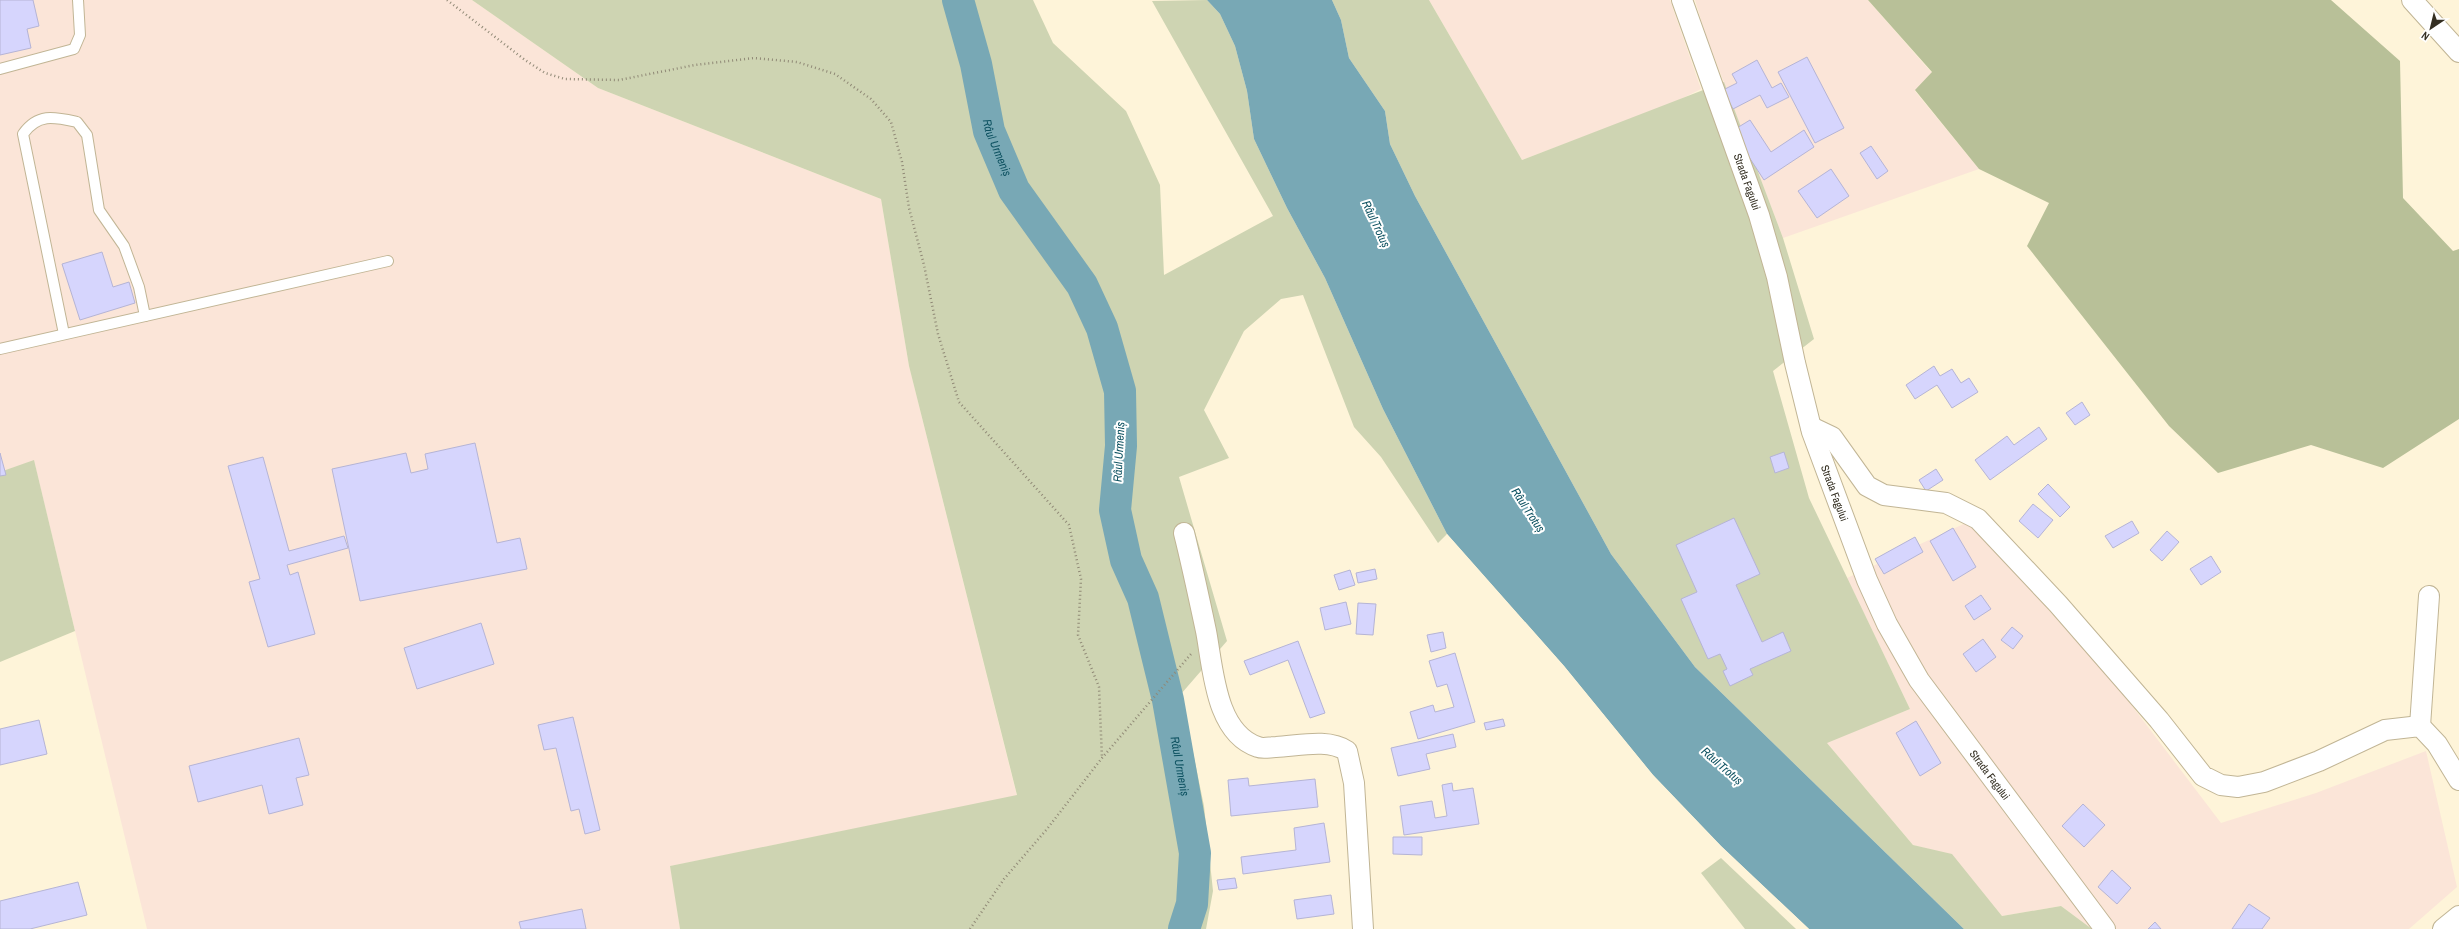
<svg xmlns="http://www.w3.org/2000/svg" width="2459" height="929" viewBox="0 0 2459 929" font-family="'Archivo Narrow',sans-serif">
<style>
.industrial{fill:#fbe5d8}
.green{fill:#ced4b2}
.forest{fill:#b8c098}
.water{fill:#78a8b5}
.pier{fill:#fef4d9}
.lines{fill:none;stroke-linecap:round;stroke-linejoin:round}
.river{stroke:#78a8b5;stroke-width:32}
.building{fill:#d6d5fd;stroke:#b5b4d5}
.service-casing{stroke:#c1b595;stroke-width:12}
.minor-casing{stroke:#c1b595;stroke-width:22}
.path{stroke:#908976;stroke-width:2.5;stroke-dasharray:1 3;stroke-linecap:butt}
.service{stroke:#fff;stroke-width:10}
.minor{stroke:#fff;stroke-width:20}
.labels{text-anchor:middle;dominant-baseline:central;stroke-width:4;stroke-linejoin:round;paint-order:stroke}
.street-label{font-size:11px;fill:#342f22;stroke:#fff}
.water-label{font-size:12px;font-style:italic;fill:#0e5261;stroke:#fff}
</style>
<rect width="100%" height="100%" fill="#fef4d9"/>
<g class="industrial">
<polygon points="0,0 472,0 598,88 881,199 909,366 1017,796 671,866 680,929 147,929 34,461 0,472"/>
<polygon points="1429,0 1670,0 1701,89 1675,102 1522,160"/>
<polygon points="1695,0 1868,0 1932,73 1915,91 1979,169 1783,238 1705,33"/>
<polygon points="1970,521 2123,694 2221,823 2316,793 2426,751 2457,887 2409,929 2092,929 2061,906 2002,916 1952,855 1913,845 1826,742 1910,709 1847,578"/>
</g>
<g class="green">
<polygon points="472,0 1033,0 1053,43 1126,111 1160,185 1164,275 1273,216 1152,1 1207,0 1220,14 1235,46 1247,91 1254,139 1287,208 1325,278 1383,409 1447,534 1438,543 1381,457 1354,427 1303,295 1281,299 1244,331 1204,410 1229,458 1179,477 1227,641 1181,694 1204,806 1213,891 1206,929 680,929 670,866 1017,795 909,366 881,199 598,88"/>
<polygon points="1332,0 1429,0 1522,160 1724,82 1783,238 1814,339 1773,371 1809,498 1910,709 1827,743 1913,845 1952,854 2002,916 2061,906 2092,929 1964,929 1695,667 1611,554 1415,196 1390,144 1385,111 1349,58 1341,20"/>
<polygon points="34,460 75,631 0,662 0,472"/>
<polygon points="1721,858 1796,929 1745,929 1701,873"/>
</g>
<polygon class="forest" points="1868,0 2331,0 2400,61 2403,198 2453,251 2459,249 2459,419 2383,468 2311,445 2218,473 2169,426 2027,246 2049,203 1979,169 1915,90 1932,72"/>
<polygon class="water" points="1207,0 1332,0 1341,20 1349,58 1385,111 1390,144 1415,196 1611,554 1695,667 1964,929 1809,929 1721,846 1653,775 1564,666 1447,534 1383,409 1325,278 1287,208 1254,139 1247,91 1235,46 1220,14"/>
<polygon class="pier" points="1447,534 1564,666 1653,775 1721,846 1809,929 1806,929 1720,847 1651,777 1563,668 1446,536"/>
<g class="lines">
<path class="river" id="s1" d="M958,0L976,64L989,131L1014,190L1082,285L1102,328L1120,391L1121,446L1115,510L1126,560L1143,598L1168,700L1195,853L1192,904L1184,929"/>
</g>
<g class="building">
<polygon points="0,0 33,0 39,26 27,29 31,48 0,55"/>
<polygon points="1807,57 1844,128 1815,143 1778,72"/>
<polygon points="1757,60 1772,88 1781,83 1789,97 1767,108 1760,95 1733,109 1723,90 1737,83 1732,74"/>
<polygon points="1750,120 1771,152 1804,130 1814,147 1764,180 1732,131"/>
<polygon points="1871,146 1888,171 1877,179 1860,153"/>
<polygon points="1831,169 1849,196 1817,218 1798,191"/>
<polygon points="102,252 113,287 129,282 135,303 80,320 62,264"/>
<polygon points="1934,366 1940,376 1952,369 1961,383 1969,378 1978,392 1952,408 1937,385 1915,399 1906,385"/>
<polygon points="2082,402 2090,415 2075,425 2066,413"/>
<polygon points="2039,427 2047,439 1990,480 1975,460 2007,436 2014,445"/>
<polygon points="475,443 497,543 520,538 527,569 360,601 332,469 406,453 411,473 428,469 425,454"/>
<polygon points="1784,452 1789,468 1775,473 1770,457"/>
<polygon points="0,453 6,475 0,476"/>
<polygon points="263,457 289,551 344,536 348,548 287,565 290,575 298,572 315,634 268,647 249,582 260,579 228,466"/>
<polygon points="1936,469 1943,480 1926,491 1919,480"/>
<polygon points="2048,484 2070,507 2060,517 2038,494"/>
<polygon points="2033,504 2053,520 2038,538 2019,521"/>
<polygon points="1734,518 1760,574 1736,585 1762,642 1783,632 1791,651 1750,669 1753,675 1730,686 1723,671 1727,669 1720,654 1708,659 1681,599 1697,592 1676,545"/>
<polygon points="2132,521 2139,533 2113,548 2105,536"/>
<polygon points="1953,528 1976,567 1953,581 1930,541"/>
<polygon points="2167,531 2179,542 2162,561 2150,550"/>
<polygon points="1915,537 1923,552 1884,574 1875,559"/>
<polygon points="2211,556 2221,572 2201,585 2190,569"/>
<polygon points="1375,569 1377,579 1358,583 1356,573"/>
<polygon points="1350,570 1355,585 1339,590 1334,575"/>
<polygon points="1981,595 1991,609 1974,620 1965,606"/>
<polygon points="1346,602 1351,624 1325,630 1320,608"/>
<polygon points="1358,603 1376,604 1373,635 1356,634"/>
<polygon points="481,623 494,664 417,689 404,648"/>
<polygon points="2012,627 2023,636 2013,649 2001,640"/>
<polygon points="1443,632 1446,648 1431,652 1427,635"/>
<polygon points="1983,639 1996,657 1976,672 1963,654"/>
<polygon points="1298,641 1325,713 1310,718 1288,660 1250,675 1244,661"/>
<polygon points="1455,653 1475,722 1418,739 1410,712 1433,705 1435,712 1454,707 1447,684 1437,687 1429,661"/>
<polygon points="573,717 600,830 585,834 579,809 571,811 556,748 544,750 538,725"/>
<polygon points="1503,719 1505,726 1486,730 1484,723"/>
<polygon points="39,720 47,754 0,765 0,729"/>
<polygon points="1916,721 1941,763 1920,776 1896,733"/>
<polygon points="1453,734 1456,747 1426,754 1430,769 1398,776 1391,748"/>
<polygon points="299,738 309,775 296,778 303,805 269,814 262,785 198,802 189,766"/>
<polygon points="1248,778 1249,786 1315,779 1318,807 1231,816 1228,780"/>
<polygon points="1452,783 1453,791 1473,788 1479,824 1404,835 1400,806 1432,801 1435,818 1447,816 1442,785"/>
<polygon points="2083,804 2105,825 2084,847 2062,826"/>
<polygon points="1324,823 1330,862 1243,874 1241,857 1296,850 1294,828"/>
<polygon points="1393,837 1422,837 1422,855 1393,854"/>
<polygon points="2112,870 2131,888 2117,904 2098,887"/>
<polygon points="1235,878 1237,888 1219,890 1217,880"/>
<polygon points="78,882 87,915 30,929 0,929 0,901"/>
<polygon points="1331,895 1334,914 1297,919 1294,900"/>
<polygon points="2249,904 2270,918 2262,929 2232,929"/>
<polygon points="582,909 586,929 521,929 519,922"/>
<polygon points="2155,922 2161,929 2148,929"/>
</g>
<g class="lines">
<g class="service-casing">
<g id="service">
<polyline points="0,69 74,49 80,35 78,0"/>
<path d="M64,334L23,134C38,113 54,117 77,122L87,135L99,210L124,246L139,287L145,316"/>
<polyline points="0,349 388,261"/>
</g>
</g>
<g class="minor-casing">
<g id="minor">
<path id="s2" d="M1682,0L1759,215L1777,277L1795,363L1812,432L1867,580L1887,624L1919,680L2105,929"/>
<polyline points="2412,0 2459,52"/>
<polyline points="1811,427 1832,437 1867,486 1884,495 1946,503 1978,519 2058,604 2159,720 2203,776 2221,785 2238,787 2264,782 2319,761 2385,730 2420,726 2437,744 2459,780"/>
<path d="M1184,533C1192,565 1199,598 1206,631C1213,667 1215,733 1258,747C1263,749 1270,747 1276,747C1298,746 1328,738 1347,751L1354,783L1363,929"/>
<polyline points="2420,726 2429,596"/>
<polyline points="2443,929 2459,916"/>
</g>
</g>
<g class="path">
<polyline points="447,0 525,60 545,73 565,79 619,80 695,65 754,58 797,62 835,74 871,99 891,122 902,162 909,208 924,265 938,334 959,402 1069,525 1081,579 1078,635 1099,687 1102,758"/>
<polyline points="970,929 1004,879 1047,829 1102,758 1191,654"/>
</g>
<use href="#service" class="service"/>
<use href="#minor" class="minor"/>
</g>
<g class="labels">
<g class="street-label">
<text stroke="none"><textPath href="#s2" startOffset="193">Strada Fagului</textPath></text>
<text stroke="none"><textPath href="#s2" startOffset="517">Strada Fagului</textPath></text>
<text stroke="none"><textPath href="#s2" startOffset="841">Strada Fagului</textPath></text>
</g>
<g class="water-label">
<text stroke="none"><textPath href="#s1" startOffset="153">Râul Urmeniș</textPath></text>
<text transform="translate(1376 224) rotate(65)">Râul Trotuș</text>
<text transform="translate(1119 452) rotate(-87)">Râul Urmeniș</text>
<text transform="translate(1528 510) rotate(57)">Râul Trotuș</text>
<text stroke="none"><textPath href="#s1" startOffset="813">Râul Urmeniș</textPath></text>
<text transform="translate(1722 766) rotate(41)">Râul Trotuș</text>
</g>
</g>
<g transform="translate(2431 28) rotate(215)" stroke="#ffffff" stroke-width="3" paint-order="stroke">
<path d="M0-3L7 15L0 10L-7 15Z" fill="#342f22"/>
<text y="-6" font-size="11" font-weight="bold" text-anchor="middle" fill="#342f22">N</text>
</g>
</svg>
